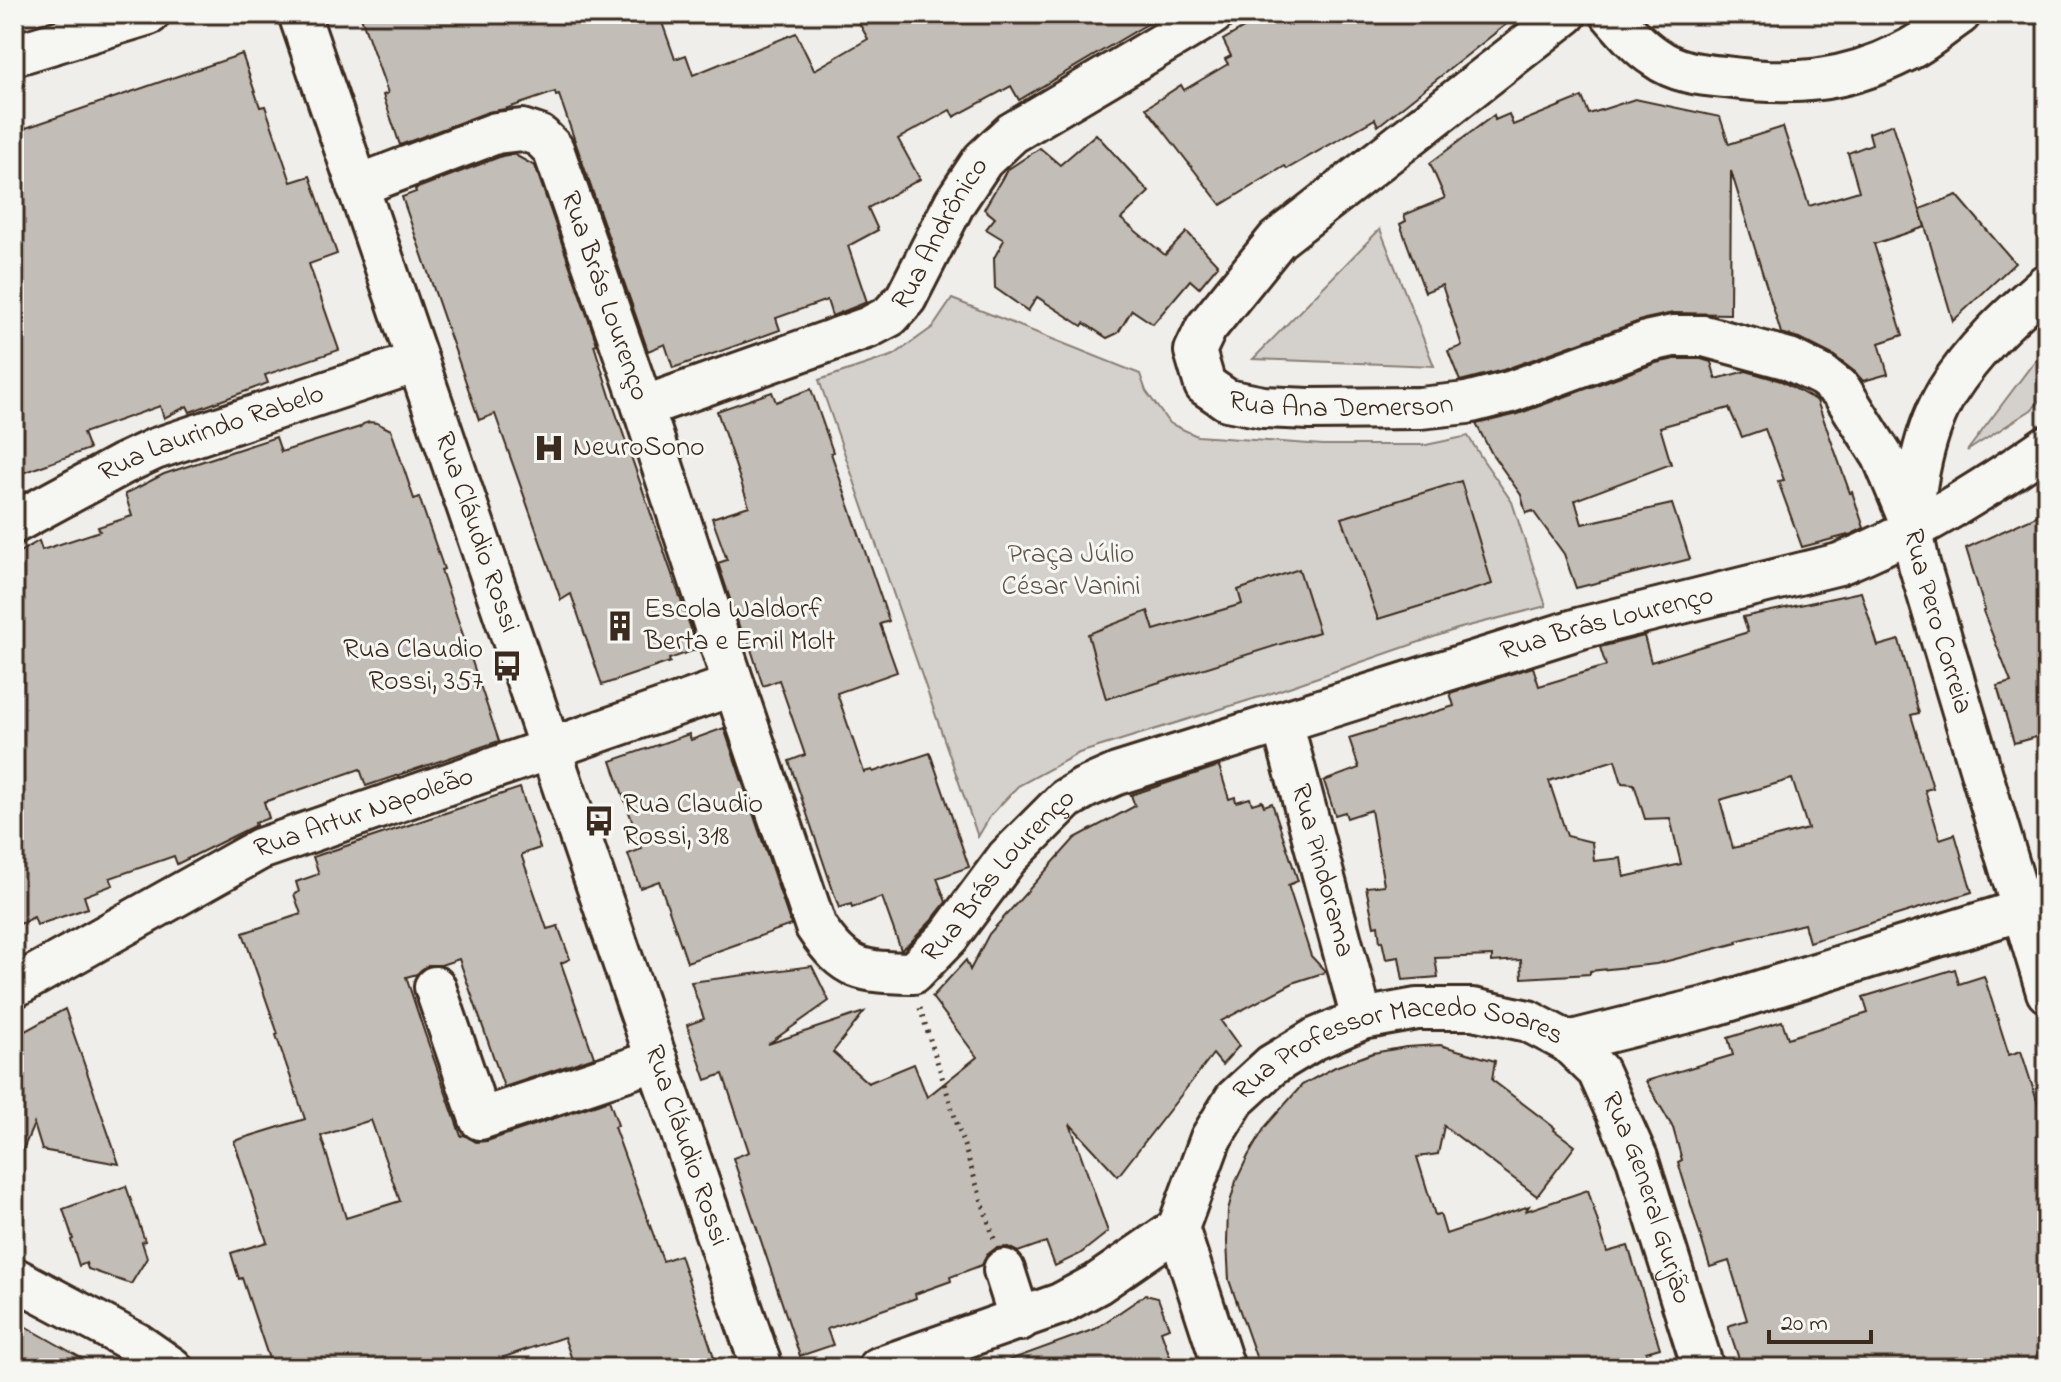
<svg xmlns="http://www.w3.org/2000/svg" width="2061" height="1382" viewBox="0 0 2061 1382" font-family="'Indie Flower',sans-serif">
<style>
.green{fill:#d4d1cc;stroke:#887e75;stroke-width:2}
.building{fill:#c2bdb7;stroke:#3b2a1e;stroke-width:2;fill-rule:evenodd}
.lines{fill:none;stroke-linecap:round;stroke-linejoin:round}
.minor-casing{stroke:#3b2a1e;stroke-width:46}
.path{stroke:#3b2a1e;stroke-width:5;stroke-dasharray:2 6;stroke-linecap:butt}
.minor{stroke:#f6f6f2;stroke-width:40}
.labels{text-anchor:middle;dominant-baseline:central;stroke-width:6;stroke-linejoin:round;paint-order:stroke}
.street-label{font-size:28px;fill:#3b2a1e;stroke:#f6f6f2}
.poi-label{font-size:28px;fill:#3b2a1e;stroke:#f6f6f2;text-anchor:start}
.park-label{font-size:28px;fill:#61544a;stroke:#f6f6f2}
</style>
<rect width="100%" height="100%" fill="#efeeea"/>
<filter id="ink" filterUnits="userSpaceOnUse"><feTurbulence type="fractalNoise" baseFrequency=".0125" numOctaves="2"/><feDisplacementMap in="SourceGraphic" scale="16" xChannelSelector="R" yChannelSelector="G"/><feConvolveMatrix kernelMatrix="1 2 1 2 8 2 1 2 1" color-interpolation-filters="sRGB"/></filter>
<g filter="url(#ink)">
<g class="green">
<polygon points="1380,229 1434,366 1253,359"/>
<polygon points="952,299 1140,374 1146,391 1169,423 1197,436 1323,445 1426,445 1468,436 1483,460 1512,502 1546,606 1457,629 1266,695 1079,753 1018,786 991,815 978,837 819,380 894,355 933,327"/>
<polygon points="2047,350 2047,395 2031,410 1967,451 2034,362"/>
</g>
<g class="building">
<polygon points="360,14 659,14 675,59 686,55 693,75 796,33 814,70 868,39 854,14 1164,14 1019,100 1011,86 954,117 950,110 898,139 920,179 868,208 878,230 848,246 867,302 832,316 827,300 776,318 780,330 673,368 665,344 648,351 559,95 556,96 555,92 505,109 488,112 400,145 383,95 388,93"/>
<polygon points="1268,14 1519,14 1378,126 1375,119 1287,169 1285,166 1221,205 1146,108 1181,85 1184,90 1228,64 1225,59 1231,56 1223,40"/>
<polygon points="242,54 260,107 265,106 291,182 310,176 337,254 309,264 339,350 265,375 268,383 190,412 187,406 164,418 160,406 83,433 89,449 14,476 14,132"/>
<polygon points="1582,97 1589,114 1635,99 1720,117 1729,144 1783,127 1809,206 1859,191 1848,153 1872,144 1869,133 1893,124 1925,227 1874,244 1903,335 1879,343 1888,374 1863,381 1855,372 1833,355 1799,338 1781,333 1731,171 1730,314 1673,313 1645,319 1503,370 1460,381 1448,351 1462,346 1442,285 1425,292 1400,224 1406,221 1404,215 1445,198 1430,163 1494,115 1495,120 1509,114 1513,125"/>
<polygon points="1096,134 1149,192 1121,219 1165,255 1187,232 1218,265 1199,288 1190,280 1153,324 1132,310 1118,333 1107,338 1084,323 1082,326 1037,297 1028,311 995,288 994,258 1004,240 986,229 995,218 984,209 1007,170 1040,148 1060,165"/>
<polygon points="513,154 535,166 597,344 594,345 610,396 698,649 669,659 670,662 602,685 571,594 561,600 495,414 479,420 402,197 416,192 415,189 502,156"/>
<polygon points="1957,195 2015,263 1953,321 1920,209"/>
<polygon points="1675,359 1701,359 1711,362 1716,379 1746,371 1781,381 1817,401 1850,493 1852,492 1864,528 1852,534 1802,547 1778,481 1784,480 1765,429 1742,437 1729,408 1660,427 1671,464 1575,500 1582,524 1672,504 1690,559 1576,588 1564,554 1533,511 1526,513 1521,495 1492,454 1476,424 1518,414 1656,363"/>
<polygon points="811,389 833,452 831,453 889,621 880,624 897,672 837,693 864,772 872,770 873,772 930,753 969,867 937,878 946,902 931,921 910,943 901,950 882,897 852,908 851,904 839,908 789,761 805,755 779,680 763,686 746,634 742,635 718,563 727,560 712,518 749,506 717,411 772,392 776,402"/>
<polygon points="369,422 377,423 391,430 414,499 419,497 444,569 441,570 499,741 366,786 360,769 264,802 269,818 255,823 256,825 177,864 174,856 110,878 113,885 84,896 88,908 37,925 34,917 14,927 14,555 39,541 42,550 100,531 98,527 132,516 125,494 164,474 276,437 281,452 360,427 363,424"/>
<polygon points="1461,481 1492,584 1378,619 1342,518"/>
<polygon points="2047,511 2047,734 2014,743 1997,686 2011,682 1983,611 1985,610 1966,548"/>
<polygon points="1299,569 1319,632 1106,699 1088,634 1148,611 1154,630 1242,604 1238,590"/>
<path d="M1861,592L1878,646L1899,640L1919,713L1911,715L1933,788L1925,790L1940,839L1955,834L1972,892L1809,942L1804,924L1736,941L1737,943L1656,964L1590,971V974L1522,978L1521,960L1492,962V956L1435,958L1438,977L1403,980L1399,957L1386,959L1382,941L1380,942L1378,925L1374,926L1366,887L1384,885L1371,810L1347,818L1345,812L1335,815L1324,781L1359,768L1349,738L1454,706L1450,693L1533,667L1539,686L1606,666L1600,647L1644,636L1651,662L1748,632L1743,617ZM1615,760L1622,783L1634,784L1645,819L1670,818L1681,864L1624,877L1621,858L1594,861L1592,842L1567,836L1549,781ZM1792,779L1808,829L1733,848L1720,800Z"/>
<polygon points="724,728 791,925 687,962 659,881 640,888 628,854 642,849 611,761 689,734 691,740"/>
<polygon points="1219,766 1229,799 1235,797 1236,802 1250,798 1252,804 1262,801 1264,806 1272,803 1298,881 1288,885 1311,956 1326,972 1295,982 1221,1021 1239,1046 1222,1065 1213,1054 1118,1176 1070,1124 1108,1232 1080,1254 1055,1266 1046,1242 1018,1252 1008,1247 996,1248 987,1255 982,1265 950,1277 951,1281 915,1294 916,1298 827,1329 833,1345 800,1356 733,1158 749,1152 723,1074 706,1080 687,1025 704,1019 691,982 812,966 829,1001 768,1044 864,1012 833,1052 868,1083 914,1064 927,1097 977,1057 932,997 966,960 970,970 989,934 1075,838 1135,806 1131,795"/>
<path d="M520,788L540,848L522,854V857L547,929L558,926L570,959L561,963L594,1057L504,1087L459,959L441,965H428L417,974L406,977L425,1034L461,1136L464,1135L476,1142L487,1141L609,1100L618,1125L614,1127L663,1261L680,1255L714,1357L700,1361L703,1368H575L564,1337L492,1361L496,1368H272L242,1278L239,1279L231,1253L267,1242L234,1141L305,1119L276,1035L278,1034L243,933L301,914L294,894L299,892L296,882L319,874L313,857ZM371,1120L400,1201L346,1218L321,1136Z"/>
<polygon points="1955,969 1959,984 1984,976 2009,1055 2021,1051 2047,1132 2047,1368 1742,1368 1728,1326 1747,1320 1729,1261 1710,1267 1678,1162 1682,1160 1673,1128 1646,1081 1733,1055 1728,1038 1782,1021 1788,1038 1868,1013 1863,997"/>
<polygon points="65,1009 119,1164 42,1150 34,1124 14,1170 14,1037"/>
<polygon points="1440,1045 1495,1061 1492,1080 1555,1128 1554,1130 1575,1146 1537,1196 1444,1126 1438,1154 1417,1157 1435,1215 1440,1214 1446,1234 1529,1206 1526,1211 1588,1190 1607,1252 1628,1246 1660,1348 1646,1352 1650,1368 1260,1368 1229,1280 1227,1242 1228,1210 1236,1181 1248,1156 1265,1127 1302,1085 1335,1067 1373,1053 1406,1047"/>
<polygon points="126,1186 145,1241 142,1242 147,1258 131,1284 88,1269 86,1263 79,1266 71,1240 73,1239 63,1209"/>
<polygon points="1145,1295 1158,1298 1169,1328 1161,1331 1174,1368 997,1368 996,1365 1095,1329"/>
<polygon points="14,1320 99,1368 14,1368"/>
</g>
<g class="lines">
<g class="minor-casing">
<g id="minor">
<path id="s1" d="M299,14L762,1368"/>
<path id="s2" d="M1566,14L1277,240L1206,328L1195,351L1205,385L1227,400L1263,407L1310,409L1420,408L1467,403L1510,392L1650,341L1673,336H1704L1789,359L1823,376L1841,390L1883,457L1913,529"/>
<path d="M1611,14C1624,29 1638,46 1655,57C1675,72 1700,75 1725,77C1791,86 1843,83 1904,52C1924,43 1942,26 1960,14"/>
<polyline points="14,55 149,14"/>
<path id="s3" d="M357,186L496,133L522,130L540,136L553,149L643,407L734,685L816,927C846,972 862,972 913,973L949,936L1007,858L1066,799L1085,788L1117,774L1581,628L1839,564C1912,535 1982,491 2047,446"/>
<path id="s4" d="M2047,284C2010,316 1973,350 1947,392C1925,428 1913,486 1913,528C1913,540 1917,553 1919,564L2047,992"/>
<path id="s5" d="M643,407L869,327L890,316L906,298L955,202L983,160L1012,133L1213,14"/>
<path id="s6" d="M14,523L123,464L155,449L417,362"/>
<path id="s7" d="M1282,722L1362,1019"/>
<path id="s8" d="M14,987L260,849L734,685"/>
<polyline points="435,987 480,1119 657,1060"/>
<path id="s9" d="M1568,1042L1598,1071L1637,1158L1703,1368"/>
<polyline points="1178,1228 1224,1368"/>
<polyline points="1004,1270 1020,1320"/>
<polyline points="14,1278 136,1343 172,1368"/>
<path id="s10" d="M878,1368L1060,1304L1097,1284L1178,1228L1211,1138L1235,1099L1272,1065L1315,1039L1362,1019L1417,1009H1473L1528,1021L1568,1042L1712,1006L2022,910"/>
</g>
</g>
<polyline class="path" points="920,1008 994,1239"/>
<use href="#minor" class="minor"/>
</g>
</g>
<defs>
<g id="hospital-bare" transform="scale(2.4)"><path d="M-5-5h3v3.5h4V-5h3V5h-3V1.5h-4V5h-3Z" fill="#3b2a1e" stroke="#f6f6f2" stroke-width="2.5" paint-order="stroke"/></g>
<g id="building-bare" transform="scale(2.4)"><path d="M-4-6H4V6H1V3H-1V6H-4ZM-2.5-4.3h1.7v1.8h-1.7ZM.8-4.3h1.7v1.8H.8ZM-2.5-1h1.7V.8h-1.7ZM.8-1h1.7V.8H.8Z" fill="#3b2a1e" stroke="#f6f6f2" stroke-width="2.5" paint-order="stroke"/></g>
<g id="bus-bare" transform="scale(2.4)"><path d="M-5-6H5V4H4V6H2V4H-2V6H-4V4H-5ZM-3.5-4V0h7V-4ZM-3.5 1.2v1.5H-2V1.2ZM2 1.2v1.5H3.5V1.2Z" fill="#3b2a1e" stroke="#f6f6f2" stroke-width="2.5" paint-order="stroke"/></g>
</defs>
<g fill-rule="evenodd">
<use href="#hospital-bare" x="549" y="448"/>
<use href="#building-bare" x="620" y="626"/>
<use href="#bus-bare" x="507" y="666"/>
<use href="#bus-bare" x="599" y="821"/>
</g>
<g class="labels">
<g class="street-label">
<text stroke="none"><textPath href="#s5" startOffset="360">Rua Andrônico</textPath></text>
<text stroke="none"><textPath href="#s3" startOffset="368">Rua Brás Lourenço</textPath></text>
<text stroke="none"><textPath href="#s2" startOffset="682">Rua Ana Demerson</textPath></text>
<text stroke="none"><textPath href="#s6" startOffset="218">Rua Laurindo Rabelo</textPath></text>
<text stroke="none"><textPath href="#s1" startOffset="548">Rua Cláudio Rossi</textPath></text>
<text stroke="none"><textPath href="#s4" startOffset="386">Rua Pero Correia</textPath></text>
<text stroke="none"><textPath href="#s3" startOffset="1950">Rua Brás Lourenço</textPath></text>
<text stroke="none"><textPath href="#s8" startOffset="392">Rua Artur Napoleão</textPath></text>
<text stroke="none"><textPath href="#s7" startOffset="154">Rua Pindorama</textPath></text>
<text stroke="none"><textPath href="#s3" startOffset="1278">Rua Brás Lourenço</textPath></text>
<text stroke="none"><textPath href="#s10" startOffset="656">Rua Professor Macedo Soares</textPath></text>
<text stroke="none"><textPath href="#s1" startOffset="1196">Rua Cláudio Rossi</textPath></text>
<text stroke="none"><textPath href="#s9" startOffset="178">Rua General Gurjão</textPath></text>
</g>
<g class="poi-label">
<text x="573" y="448">NeuroSono</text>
<text x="644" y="610">Escola Waldorf<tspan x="644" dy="32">Berta e Emil Molt</tspan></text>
<text x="483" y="650" text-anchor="end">Rua Claudio<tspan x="483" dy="32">Rossi, 357</tspan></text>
<text x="623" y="805">Rua Claudio<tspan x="623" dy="32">Rossi, 318</tspan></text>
</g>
<g class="park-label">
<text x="1071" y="555">Praça Júlio<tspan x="1071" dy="32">César Vanini</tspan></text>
</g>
</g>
<rect width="2061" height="1382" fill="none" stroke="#f6f6f2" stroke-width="48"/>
<rect x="24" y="24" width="2013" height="1334" fill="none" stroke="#3b2a1e" stroke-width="3" filter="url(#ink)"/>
<path d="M1769 1330v12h102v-12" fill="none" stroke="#3b2a1e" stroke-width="4"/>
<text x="1781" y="1330" font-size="24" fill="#3b2a1e" stroke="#f6f6f2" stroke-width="6" paint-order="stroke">20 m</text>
</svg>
